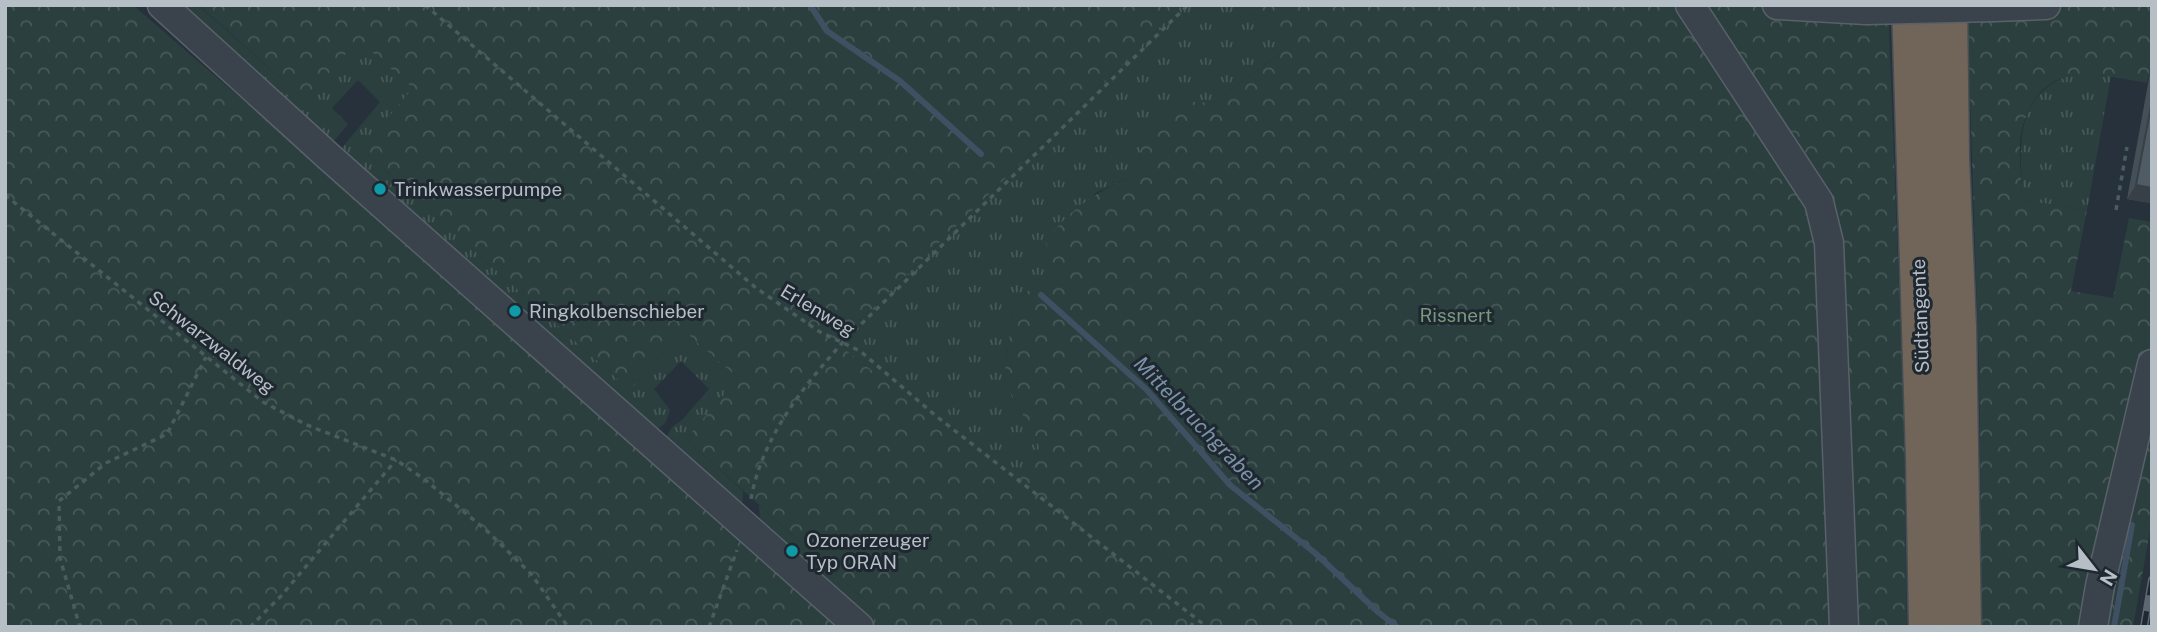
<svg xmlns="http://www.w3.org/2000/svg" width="2157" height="632" viewBox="0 0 2157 632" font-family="'Public Sans',sans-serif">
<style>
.grass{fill:url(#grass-tufts)}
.forest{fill:url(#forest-crowns)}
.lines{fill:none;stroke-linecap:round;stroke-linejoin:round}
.stream{stroke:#3e5062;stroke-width:6}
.minor-casing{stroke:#586169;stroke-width:31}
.highway-casing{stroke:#454e56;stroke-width:41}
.path{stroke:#4a5c5d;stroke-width:3.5;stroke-dasharray:5 5;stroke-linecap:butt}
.minor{stroke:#3a434b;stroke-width:28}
.highway{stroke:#706558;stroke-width:38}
.rail-casing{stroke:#5d6772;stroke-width:8}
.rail{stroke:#1f2830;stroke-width:5;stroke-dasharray:16;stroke-linecap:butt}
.minor-bridge-casing{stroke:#586169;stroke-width:31;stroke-linecap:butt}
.minor-bridge{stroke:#3a434b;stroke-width:28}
.wall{fill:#454f57}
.shaded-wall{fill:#384047}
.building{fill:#505c65;stroke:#384047;stroke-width:2}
.culture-dot{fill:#0f9aa8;stroke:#1f2830;stroke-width:2.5}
.labels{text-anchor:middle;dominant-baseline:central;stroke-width:6;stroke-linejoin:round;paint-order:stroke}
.poi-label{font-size:19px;fill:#b6bec6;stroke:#1f2830;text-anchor:start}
.street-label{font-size:19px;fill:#b6bec6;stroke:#1f2830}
.park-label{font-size:19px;fill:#779a7c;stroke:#1f2830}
.water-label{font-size:21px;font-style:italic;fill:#7a91a6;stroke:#1f2830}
</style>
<defs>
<pattern id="grass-tufts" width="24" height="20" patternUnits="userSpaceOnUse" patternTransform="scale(1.75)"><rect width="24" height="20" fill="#2b3f3e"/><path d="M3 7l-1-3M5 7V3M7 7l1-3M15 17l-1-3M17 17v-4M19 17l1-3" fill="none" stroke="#485958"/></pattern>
<pattern id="forest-crowns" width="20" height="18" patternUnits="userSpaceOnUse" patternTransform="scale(1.75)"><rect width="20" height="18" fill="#2b3f3e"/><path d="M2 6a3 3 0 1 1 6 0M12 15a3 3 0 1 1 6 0" fill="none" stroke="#485958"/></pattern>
</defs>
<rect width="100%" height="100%" fill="#27313b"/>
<g class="grass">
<polygon points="169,5 198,5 305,100 358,39 414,89 361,149 630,390 683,330 739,379 686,439 743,491 742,517 662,445 672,427 682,420 709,389 681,361 654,389 670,410 666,422 651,435 336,155 380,102 358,80 332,108 348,124 329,147"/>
<polygon points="1182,5 1241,5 1249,16 1268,15 1281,53 1213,103 1141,142 1138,173 1095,193 1056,273 1014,300 1004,379 1040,448 1013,483 837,343"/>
<path d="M2076,73L2111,76L2087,210L2022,200C2021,146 2011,93 2076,73Z"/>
<polygon points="759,505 895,627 866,627 760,524"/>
</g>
<g class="forest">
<polygon points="5,5 133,5 552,368 751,551 839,627 5,627"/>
<path d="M199,5H1182L837,343L1013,482L1040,448L1004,379L1014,300L1056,273L1045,241C1076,204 1095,193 1138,173L1141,142L1179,101L1213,103L1280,54L1268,15L1249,16L1241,5H1888L1904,416L1907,627H895L686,439L738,378L683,330L630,390L361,149L413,88L358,40L305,100Z"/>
<path d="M1967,5H2152V59L2147,83C2093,73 2040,59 2022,129C2017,145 2022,181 2022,200L2087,210L2071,291L2113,298L2129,218L2152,222V519L2133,627H1982L1979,365Z"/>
</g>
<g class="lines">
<g class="stream">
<polyline points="810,5 827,31 900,81 981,154"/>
<polyline points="1041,295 1146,389 1230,485 1315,553 1378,612 1397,627"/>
<polyline points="2114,627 2132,525"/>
</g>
<g class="minor-casing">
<g id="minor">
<polyline points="162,5 328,156 859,627"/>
<polyline points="1690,5 1819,202 1829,243 1844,627"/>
<polyline points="1777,5 1866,10"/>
<polyline points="1994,7 2046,5"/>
<polyline points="2093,627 2100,586 2152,364"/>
</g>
</g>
<g class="highway-casing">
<g id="highway">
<polyline points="1911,5 1925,458 1928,627"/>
<polyline points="1948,5 1950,158 1957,327 1962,627"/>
</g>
</g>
<g class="path">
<polyline points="425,5 756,288 820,332 860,351 936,416 1207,627"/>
<polyline points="5,195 263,402 307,425 396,460 424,479 486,530 532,575 568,627"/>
<polyline points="2116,210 2127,147"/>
<path d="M751,499C762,437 803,387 844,341L1188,5"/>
<polyline points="82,627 79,624 60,558 59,501 106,463 167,434 206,357"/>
<polyline points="250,627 281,596 396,460"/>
<polyline points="709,627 737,550"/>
<polyline points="1190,627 1196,619"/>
</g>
<use href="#minor" class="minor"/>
<use href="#highway" class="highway"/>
<g class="rail-casing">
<polyline id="rail" points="2144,627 2152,580"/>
</g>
<use href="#rail" class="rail"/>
<g class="minor-bridge-casing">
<polyline id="minor-bridge" points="1866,10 1994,7"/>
</g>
<use href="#minor-bridge" class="minor-bridge"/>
</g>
<polygon class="wall" points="2152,62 2152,201 2150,203 2127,199"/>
<polygon class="shaded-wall" points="2136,185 2152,188 2152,201 2150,203 2127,199"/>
<polygon class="building" points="2152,101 2152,188 2136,185"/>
<g class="culture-dot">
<circle cx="380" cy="189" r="7"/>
<circle cx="515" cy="311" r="7"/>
<circle cx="792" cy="551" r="7"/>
</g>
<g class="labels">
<g class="poi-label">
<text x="394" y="189">Trinkwasserpumpe</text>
<text x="529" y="311">Ringkolbenschieber</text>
<text x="806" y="540">Ozonerzeuger<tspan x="806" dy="22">Typ ORAN</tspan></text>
</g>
<g class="street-label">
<text transform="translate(818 310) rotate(31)">Erlenweg</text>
<text transform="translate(1920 316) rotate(-92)">Südtangente</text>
<text transform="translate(212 342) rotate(38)">Schwarzwaldweg</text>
</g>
<g class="park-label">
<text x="1456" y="315">Rissnert</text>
</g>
<g class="water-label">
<text transform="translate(1199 423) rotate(46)">Mittelbruchgraben</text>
</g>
</g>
<rect width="2157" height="632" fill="none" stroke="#b6bec6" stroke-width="14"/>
<g transform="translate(2094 569) rotate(121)" stroke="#1f2830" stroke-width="5" paint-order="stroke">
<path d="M0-5L12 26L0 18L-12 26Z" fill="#b6bec6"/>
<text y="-10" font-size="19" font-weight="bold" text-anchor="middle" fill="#b6bec6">N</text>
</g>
</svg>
